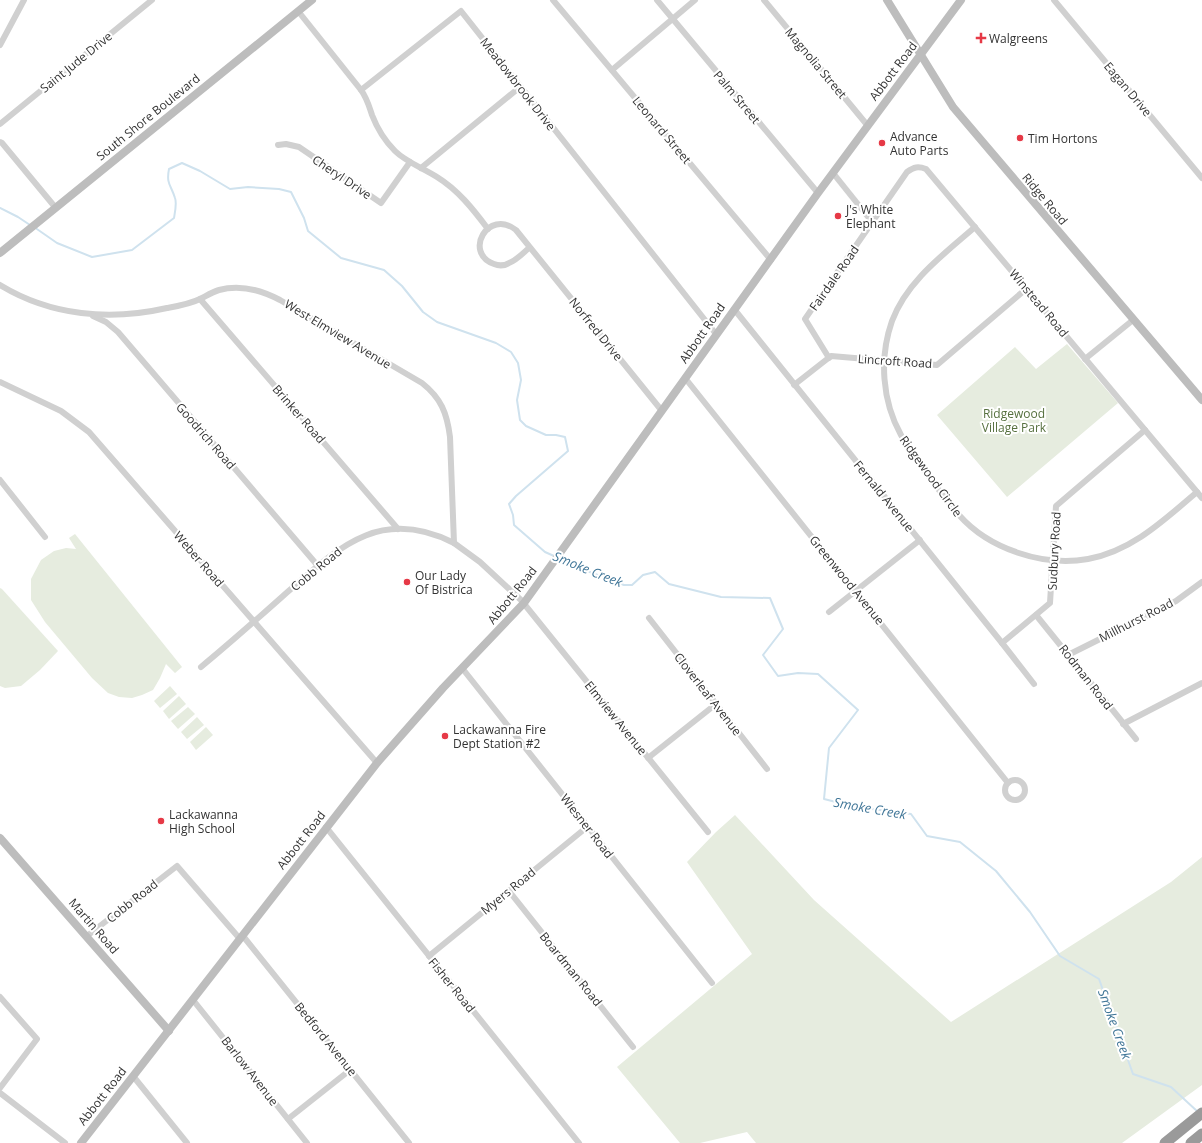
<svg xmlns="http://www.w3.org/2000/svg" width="1202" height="1143" viewBox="0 0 1202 1143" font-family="'Open Sans',sans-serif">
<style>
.green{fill:#e6ecdf}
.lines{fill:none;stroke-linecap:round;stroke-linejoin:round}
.stream{stroke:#cfe2ee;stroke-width:2}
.street{stroke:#d0d0d0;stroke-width:6}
.secondary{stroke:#bdbdbd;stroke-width:8}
.highway{stroke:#9a9a9a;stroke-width:11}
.poi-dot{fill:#e63946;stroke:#fff;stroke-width:1.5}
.labels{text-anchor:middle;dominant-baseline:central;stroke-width:4;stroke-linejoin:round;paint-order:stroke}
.poi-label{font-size:12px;fill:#333;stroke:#fff;text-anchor:start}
.street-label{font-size:12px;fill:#333;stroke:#fff}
.park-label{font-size:12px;fill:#56703f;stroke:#fff}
.water-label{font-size:13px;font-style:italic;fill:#3f7597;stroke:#fff}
</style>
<rect width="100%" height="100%" fill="#fff"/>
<g class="green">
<polygon points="1067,344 1118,403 1007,497 937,415 1015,347 1036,369"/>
<polygon points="75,534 182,667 175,673 166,664 160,678 153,690 142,695 132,698 119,697 108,693 92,678 45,622 31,600 31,579 41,560 54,551 66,548 76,549 69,538"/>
<polygon points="0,588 2,589 58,651 40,670 21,686 5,688 0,686"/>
<polygon points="170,686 177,694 160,708 154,701"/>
<polygon points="179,696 186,704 169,719 163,711"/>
<polygon points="188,707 195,714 178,729 171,721"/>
<polygon points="197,717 204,725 187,739 181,732"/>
<polygon points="206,727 213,735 196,750 190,742"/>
<polygon points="735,815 814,900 951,1022 1171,882 1202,857 1202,1085 1122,1143 756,1143 747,1132 700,1143 680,1143 617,1067 752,954 687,862 716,832"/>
</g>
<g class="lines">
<g class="stream">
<polyline points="0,208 18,217 30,225"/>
<path d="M34,227L57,243L92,257L132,250L174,218C175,212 177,203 175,198C171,185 166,184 169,169L182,163L200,171L230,189L248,187L279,189L291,192L304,218L308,231L341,258L384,270L402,286L423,312L437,322L496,343L511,352L518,363L521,380L517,400L520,420L526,426L546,435H556L565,437L568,451L516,496L509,504L513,515L514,525L545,552L554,556"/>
<polyline points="558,558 574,566 624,585 632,585 643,575 655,572 669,584 721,597 770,598 783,629 763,655 778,676 798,673 818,674 858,710 829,748 824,799 856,807 911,814 927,836 960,842 996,871 1030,912 1060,956 1099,979 1133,1074 1171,1087 1198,1112"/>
</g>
<g class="street">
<polyline points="553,0 771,260"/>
<polyline points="657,0 818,193"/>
<polyline points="764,0 868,126"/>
<polyline points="1054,0 1202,178"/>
<path d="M298,11L361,90C367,98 369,106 372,115C377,128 385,141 395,151C406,162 423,168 437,177C458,190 473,209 488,229"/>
<polyline points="0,45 24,0"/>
<polyline points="612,70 695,0"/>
<polyline points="361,90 461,11 716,334"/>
<polyline points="0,124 152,0"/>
<polyline points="0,142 2,143 55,207"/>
<polyline points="278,145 286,144 299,147 381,203 410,162"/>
<polyline points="421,168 520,87"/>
<polyline points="833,173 873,223"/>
<path d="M975,227C944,254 907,281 892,321C879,358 882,401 901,435C909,451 921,466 932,481C941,492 949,504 959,515C989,549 1043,567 1088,559C1132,551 1164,520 1197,492"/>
<path d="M529,248C523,253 517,260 509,263C504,266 499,266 494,264C463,253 488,208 516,230L662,411"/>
<path d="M0,285C51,316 110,321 167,308C178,306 190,304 200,299C206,296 212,292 219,290C240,284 261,290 280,300L422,383C441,398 447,413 450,437L454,543L480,562L521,600L708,832"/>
<polyline points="200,299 398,529"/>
<polyline points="734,309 1002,643 1034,684"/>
<polyline points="93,316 106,322 118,332 318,566"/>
<path d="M829,358L805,319L907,172C914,167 918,166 926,169L1202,498"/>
<polyline points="1085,359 1133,320"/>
<polyline points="685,378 1008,783"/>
<polyline points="0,382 61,411 89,432 377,763"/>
<polyline points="794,385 831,356 937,365 1026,289"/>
<polyline points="0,480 45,537"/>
<polyline points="829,612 920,540"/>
<polyline points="1036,615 1136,739"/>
<polyline points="649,618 767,769"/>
<polyline points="1002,643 1050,603 1056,506 1145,430"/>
<polyline points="1068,655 1176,601 1202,582"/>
<path d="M201,667C229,644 256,620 283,596C337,549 379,505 454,543"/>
<polyline points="462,668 712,983"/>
<polyline points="1123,724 1202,683"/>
<polyline points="648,758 716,704"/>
<circle cx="1015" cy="790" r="10"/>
<polyline points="326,827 579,1143"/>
<polyline points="509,891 633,1047"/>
<polyline points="87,936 177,866 240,939"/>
<polyline points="243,936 409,1143"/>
<polyline points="429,956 587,827"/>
<polyline points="0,997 37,1039 0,1088"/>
<polyline points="193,1000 307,1143"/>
<polyline points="133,1076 187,1143"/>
<polyline points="0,1093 65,1143"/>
<polyline points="288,1119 350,1070"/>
</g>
<g class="secondary">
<polyline points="887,0 953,107 1202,400"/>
<polyline points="0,253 312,0"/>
<polyline points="0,838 169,1031"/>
<polyline points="81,1143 377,763 443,688 524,603 818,193 961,0"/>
</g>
<g class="highway">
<polyline points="1165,1143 1202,1113"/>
<polyline points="1191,1143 1202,1134"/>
</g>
</g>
<g class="poi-dot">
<path d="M979 32h4v4h4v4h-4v4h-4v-4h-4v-4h4z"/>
<circle cx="1020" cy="138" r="4"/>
<circle cx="882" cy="143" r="4"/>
<circle cx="838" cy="216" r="4"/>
<circle cx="407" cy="582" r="4"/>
<circle cx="445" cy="736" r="4"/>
<circle cx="161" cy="821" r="4"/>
</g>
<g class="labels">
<g class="poi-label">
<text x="989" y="38">Walgreens</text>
<text x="890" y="136">Advance<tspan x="890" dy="14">Auto Parts</tspan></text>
<text x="1028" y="138">Tim Hortons</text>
<text x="846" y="209">J's White<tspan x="846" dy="14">Elephant</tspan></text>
<text x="415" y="575">Our Lady<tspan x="415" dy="14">Of Bistrica</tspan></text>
<text x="453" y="729">Lackawanna Fire<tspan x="453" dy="14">Dept Station #2</tspan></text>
<text x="169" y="814">Lackawanna<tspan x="169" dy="14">High School</tspan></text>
</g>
<g class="street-label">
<text transform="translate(76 62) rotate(-39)">Saint Jude Drive</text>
<text transform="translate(816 63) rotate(50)">Magnolia Street</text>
<text transform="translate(893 71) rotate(-53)">Abbott Road</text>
<text transform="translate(518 84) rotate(52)">Meadowbrook Drive</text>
<text transform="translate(1128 89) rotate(50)">Eagan Drive</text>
<text transform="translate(737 97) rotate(50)">Palm Street</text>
<text transform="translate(148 117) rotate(-39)">South Shore Boulevard</text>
<text transform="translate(662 130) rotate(50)">Leonard Street</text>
<text transform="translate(342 177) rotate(34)">Cheryl Drive</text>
<text transform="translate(1045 199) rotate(50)">Ridge Road</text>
<text transform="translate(834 278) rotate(-55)">Fairdale Road</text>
<text transform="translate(1039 303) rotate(50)">Winstead Road</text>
<text transform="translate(596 329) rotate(51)">Norfred Drive</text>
<text transform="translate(702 333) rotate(-55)">Abbott Road</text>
<text transform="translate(338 334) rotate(31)">West Elmview Avenue</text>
<text transform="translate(895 361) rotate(4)">Lincroft Road</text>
<text transform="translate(299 414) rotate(49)">Brinker Road</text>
<text transform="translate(206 436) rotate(49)">Goodrich Road</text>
<text transform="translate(931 476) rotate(54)">Ridgewood Circle</text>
<text transform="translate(884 496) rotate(51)">Fernald Avenue</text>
<text transform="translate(1054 551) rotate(-87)">Sudbury Road</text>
<text transform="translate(199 559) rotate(49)">Weber Road</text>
<text transform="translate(316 569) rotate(-39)">Cobb Road</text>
<text transform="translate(847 580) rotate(51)">Greenwood Avenue</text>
<text transform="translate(512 595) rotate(-51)">Abbott Road</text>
<text transform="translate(1136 620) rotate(-27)">Millhurst Road</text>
<text transform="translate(1086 677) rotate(52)">Rodman Road</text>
<text transform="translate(708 694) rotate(52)">Cloverleaf Avenue</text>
<text transform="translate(616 718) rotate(51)">Elmview Avenue</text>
<text transform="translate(587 826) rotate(52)">Wiesner Road</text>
<text transform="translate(301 840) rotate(-52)">Abbott Road</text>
<text transform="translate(508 891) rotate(-39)">Myers Road</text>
<text transform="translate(132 901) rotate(-38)">Cobb Road</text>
<text transform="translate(94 926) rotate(49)">Martin Road</text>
<text transform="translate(571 969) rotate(51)">Boardman Road</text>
<text transform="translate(452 985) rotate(51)">Fisher Road</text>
<text transform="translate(326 1039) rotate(51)">Bedford Avenue</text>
<text transform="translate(250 1071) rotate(52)">Barlow Avenue</text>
<text transform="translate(102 1096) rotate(-52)">Abbott Road</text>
</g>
<g class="park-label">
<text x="1014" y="413">Ridgewood<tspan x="1014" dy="14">Village Park</tspan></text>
</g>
<g class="water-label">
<text transform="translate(588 569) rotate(22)">Smoke Creek</text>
<text transform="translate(870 808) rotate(10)">Smoke Creek</text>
<text transform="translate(1115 1024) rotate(70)">Smoke Creek</text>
</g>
</g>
</svg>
